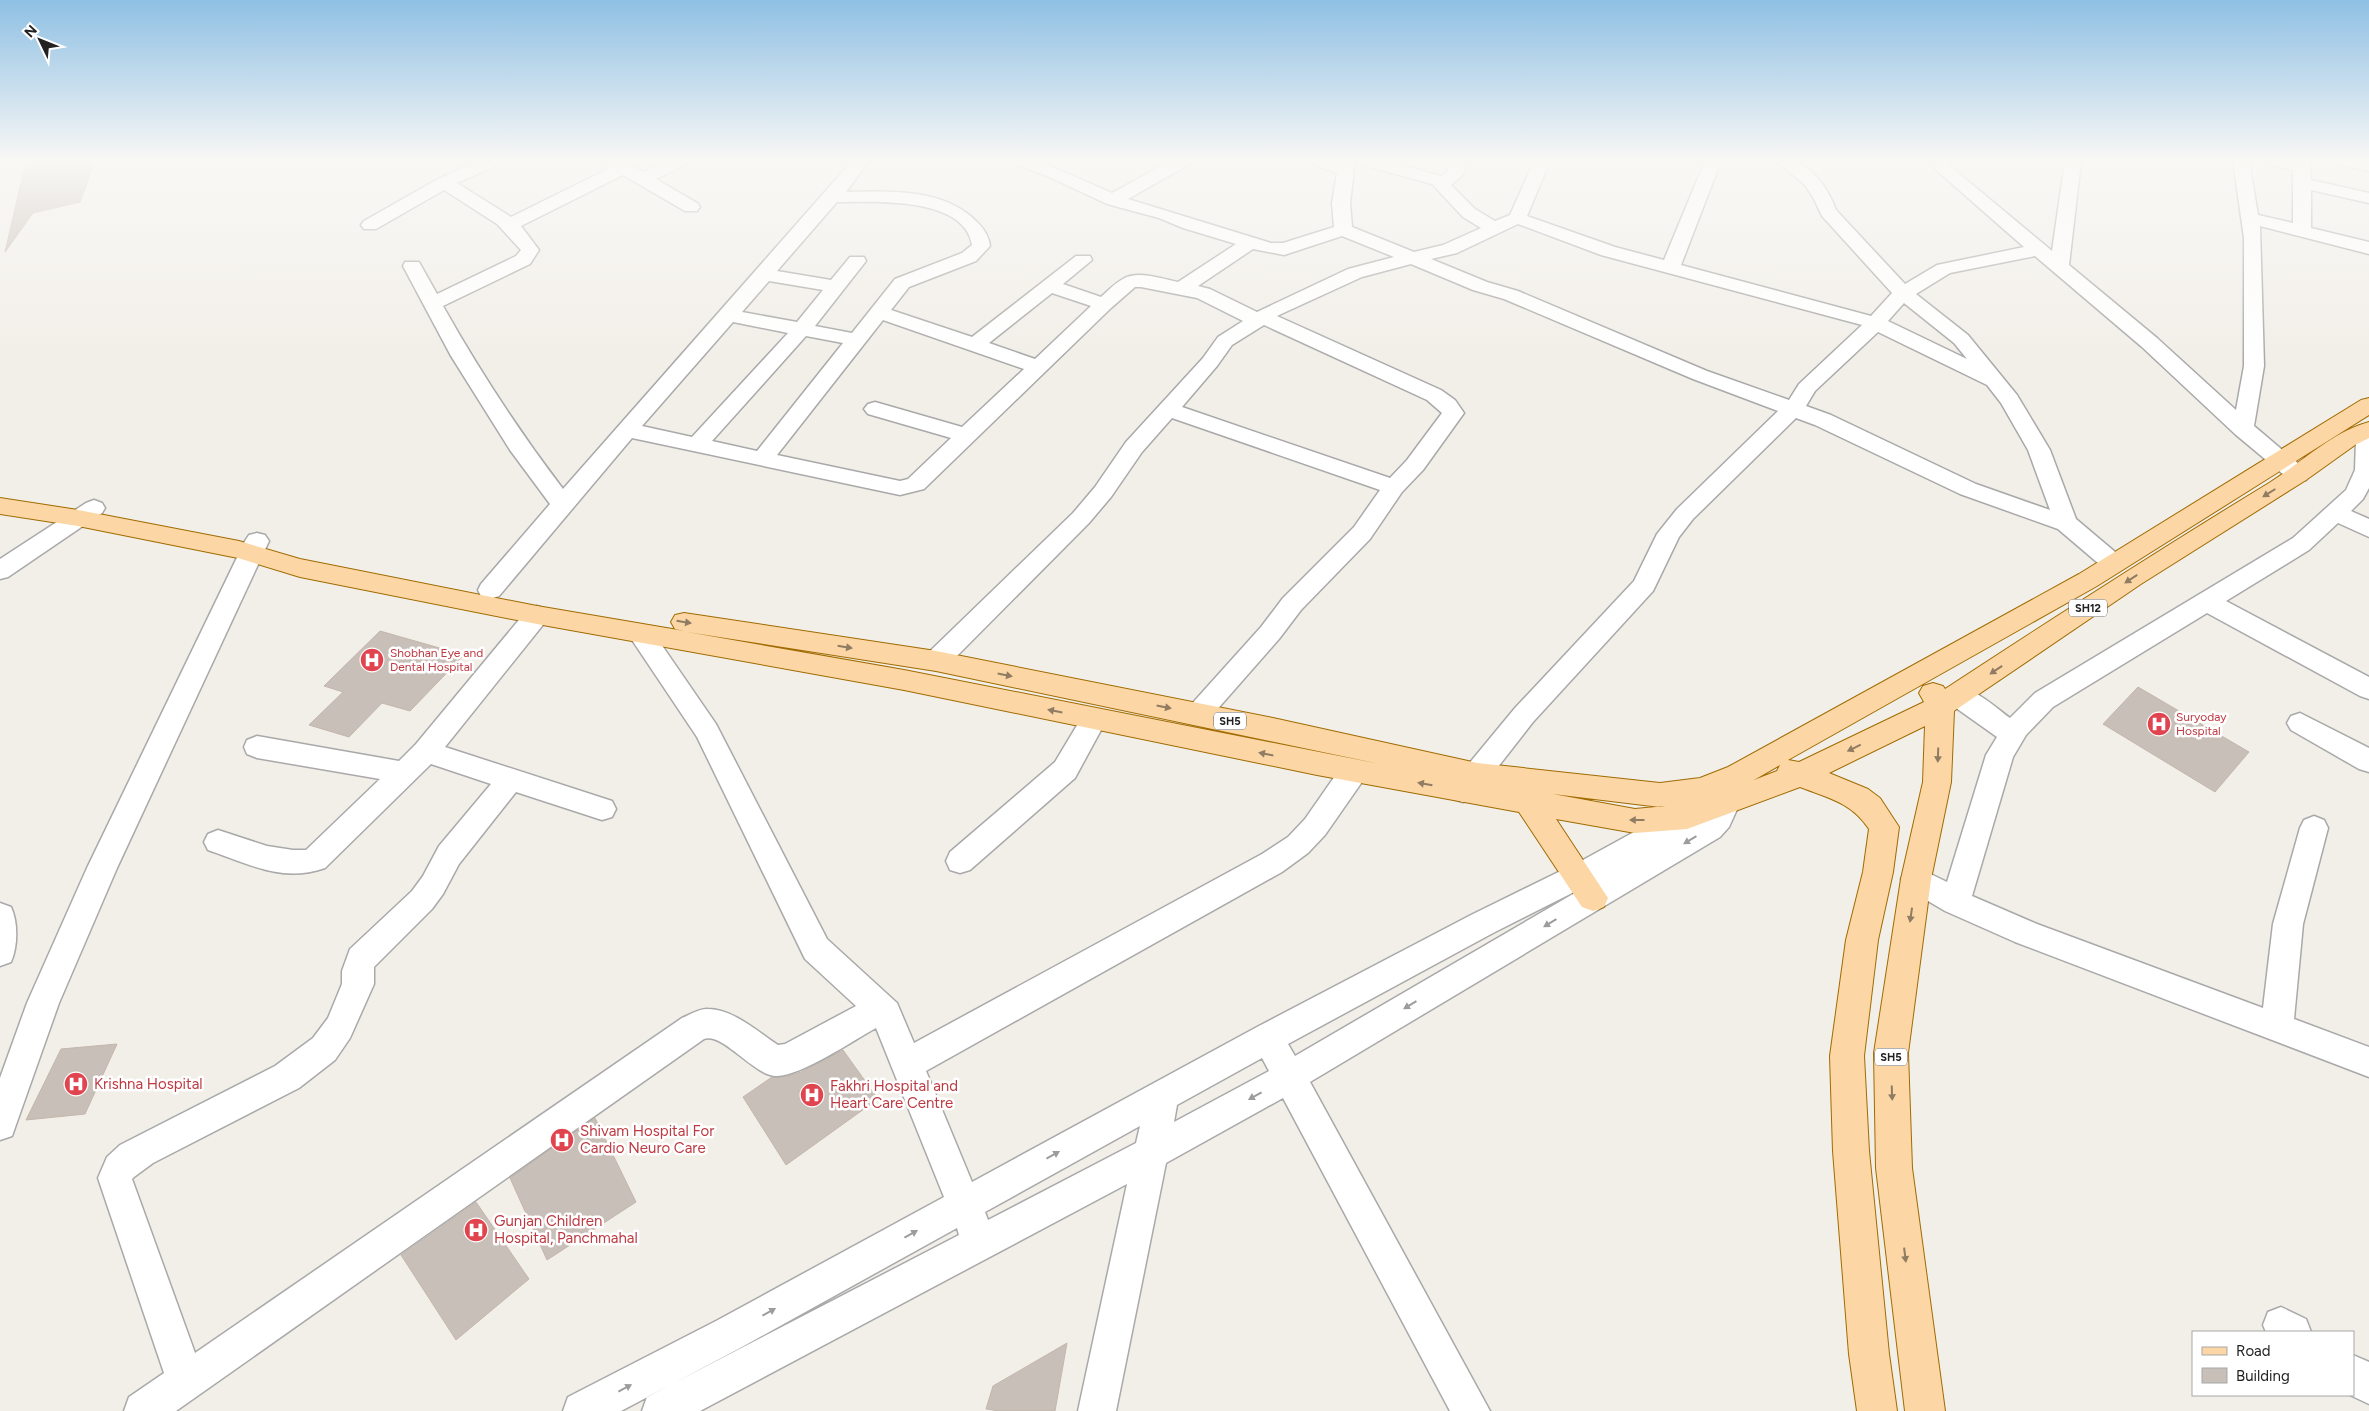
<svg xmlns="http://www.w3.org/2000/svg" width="2369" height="1411" viewBox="0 0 2369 1411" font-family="Figtree,sans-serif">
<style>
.building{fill:#c7bfb8;stroke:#c4b6ab}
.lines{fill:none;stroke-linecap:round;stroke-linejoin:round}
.street-casing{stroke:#a9a9a9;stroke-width:3}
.primary-casing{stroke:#a06b00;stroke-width:2}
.street{fill:#fff;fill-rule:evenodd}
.primary{fill:#fcd6a4;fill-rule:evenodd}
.oneway{fill:#8f7c63}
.oneway2{fill:#9c9c9c}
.labels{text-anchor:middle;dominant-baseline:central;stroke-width:5;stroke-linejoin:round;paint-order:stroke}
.shield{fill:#fff;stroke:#646464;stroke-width:1}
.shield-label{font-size:11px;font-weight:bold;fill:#222}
.health-label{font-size:12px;fill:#be3a42;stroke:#fff;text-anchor:start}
.near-health-label{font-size:15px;fill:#be3a42;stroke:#fff;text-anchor:start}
</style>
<rect width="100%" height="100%" fill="#f2efe9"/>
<g class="building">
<polygon points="26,161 95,161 80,202 33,213 5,252"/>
<polygon points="380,631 464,655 410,711 382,703 349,737 309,725 343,692 324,686"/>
<polygon points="2138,687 2249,752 2215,792 2103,724"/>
<polygon points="117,1044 85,1114 26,1120 61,1049"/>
<polygon points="843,1050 878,1099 786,1165 743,1097 772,1077 788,1076 801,1072"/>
<polygon points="595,1118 636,1202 547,1260 510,1178"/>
<polygon points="476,1202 529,1279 456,1340 401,1255"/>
<polygon points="1067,1343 1055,1411 999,1411 986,1409 993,1386"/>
</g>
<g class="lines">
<g class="street-casing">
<g id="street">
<path d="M478,161H500L498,165L457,183L511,217L610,168L603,161H623L643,172L666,161H687L685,165L656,179L697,203L700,207L697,211H685L623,175L521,226L539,250L530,264L443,306C479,370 518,430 563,489L852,161H869L846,192C891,191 945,188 978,223C984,229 989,237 990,246L976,261L909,287L891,310L972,337L1076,256H1090L1092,260L1063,284L1101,297C1108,291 1115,283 1123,279C1138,270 1162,279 1178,282L1236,244L1183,228L1159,218L1107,204L1045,175L1017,165L1015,161H1039L1112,193L1170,161H1190L1188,165L1128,199L1271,243H1283L1334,227L1332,203L1337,173L1314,165L1312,161H1355L1350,203L1352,227L1414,252L1443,245L1481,228L1463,217L1432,184L1363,165L1361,161H1387L1441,176L1448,171L1449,161H1465V173L1451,185L1475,209L1495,221L1510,215L1534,161H1550L1527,216L1615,247L1664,260L1705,161H1721L1681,265L1871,316L1892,293L1822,216L1813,197L1804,184L1776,161C1781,161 1791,159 1796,162C1816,170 1829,191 1836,210L1905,284L1937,265L2024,247L1926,161H1944L2052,251L2065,161H2081L2069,265L2157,338L2236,410L2244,366V238L2233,161H2249L2258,215L2293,223V170L2270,165L2268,161H2310L2311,180L2369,193V203L2311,190V228L2369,242V254L2260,226L2264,366L2254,426L2306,470L2309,475L2306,480L2298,482L2290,480L2235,434L2142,347L2035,256L1950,273L1916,294L1968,335L2017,395L2050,450L2076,519L2121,557L2125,563L2121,569L2113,571L2105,569L2058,529L1960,494L1815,425L1796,418L1693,519L1679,537L1653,591L1533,722L1473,799L1463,802L1453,799L1449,791L1453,783L1515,708L1634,581L1657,534L1677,509L1778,411L1693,379L1504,299L1473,290L1411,264L1362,277L1279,315L1277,316L1441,390L1455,400L1464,413L1423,470L1402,492L1370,539L1301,610L1279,639L1207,721L1198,724L1189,721L1185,714L1189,707L1261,627L1283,598L1354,527L1380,490L1172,418L1142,452L1111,497L1089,523L945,668L936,670L927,668L923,661L927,654L1073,513L1095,487L1126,442L1203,358L1218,337L1243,321L1197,298L1141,287H1135L1111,308L924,489L900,495L632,438L499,596L490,599L481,596L478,590L481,584L550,504L510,450L451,356L403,266L405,262H419L437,294L516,256L521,250L497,224L444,190L376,229H364L361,225L364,221L438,179ZM837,202C872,202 965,196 972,245L962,253L895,279L852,333L815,326L866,261L864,257H850L831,280L777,271ZM1518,224L1601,255L1862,325L1799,384L1789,400L1707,371L1518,291L1487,282L1431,259L1457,253ZM1342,236L1394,257L1348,269L1257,312L1210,289L1198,286L1253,249L1284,255ZM769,281L823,290L797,322L742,312ZM1052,293L1091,306L1035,359L989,343ZM1904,303L1954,343L1967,359L1888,321ZM883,320L1024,369L962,427L875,402L868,404L864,409L868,414L951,438L908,479L900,481L777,455ZM733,322L788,333L692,437L642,426ZM1264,325L1427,400L1442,413L1407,460L1390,478L1182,407L1217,366L1232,345ZM1878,332L1987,385L2001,403L2028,450L2050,510L1976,484L1831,415L1806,406L1815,391ZM806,336L843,343L757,451L712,441Z"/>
<polygon points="2337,161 2369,161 2369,171 2339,165"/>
<path d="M2367,433L2369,434V488L2363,499L2351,511L2369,519V537L2338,523L2309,550L2226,601L2369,677V699L2360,696L2207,613L2053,707L2026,735L2013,757L1972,896L2037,924L2263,1008L2273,924L2300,828L2304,820L2314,816L2324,820L2328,828L2303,924L2294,1019L2369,1047V1077L2015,942L1945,911L1906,888L1901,879L1906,870L1916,867L1947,882L1986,755L1997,737L1949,703L1945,696L1949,689C1970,682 1993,706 2010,718L2035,693L2293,538L2346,490L2355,470L2356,440L2359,435Z"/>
<polygon points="94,500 102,503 105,508 102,513 8,577 0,579 0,559 86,503"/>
<polygon points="257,533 265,535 269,541 117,868 59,1003 12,1136 0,1140 0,1078 27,1003 87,868 245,541 249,535"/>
<path d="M537,606L546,609L549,615L546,621L445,747L612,801L616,809L612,817L602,820L516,792L459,864L443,894L432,909L374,967V984L350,1038L335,1060L299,1088L153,1163L134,1177L132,1179L195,1353L682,1018C689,1015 700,1008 708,1009C733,1009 758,1032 778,1045L785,1044L856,1006L805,959L697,737L628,634L632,628L641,625L650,628L716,724L827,939L897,1003L914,1043L1262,854L1288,837L1305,819L1344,763L1354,760L1364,763L1368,771L1364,779L1325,835L1308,853L1282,872L926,1071L972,1182L1257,1027L1471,915L1583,860L1676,809L1680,802L1690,799L1700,802L1704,810L1699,821L1708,812L1724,777L1734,774L1744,777L1748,785L1729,827L1720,837L1310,1082L1490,1411H1450L1283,1098L1166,1163L1116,1411H1078L1127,1184L700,1411H642L647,1397L959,1235L957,1228L742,1347L621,1411H563L568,1397L716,1321L944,1197L876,1028C852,1041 803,1075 777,1076C755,1077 723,1032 704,1039L176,1411H124L129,1397L164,1373L98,1178L107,1157L120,1145L275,1066L313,1038L328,1018L342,984V971L350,949L412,891L423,876L439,846L491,784L431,764L325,868C282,883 249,864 208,850L204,842L208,834L218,830L267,846L293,850H306L380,779L257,758L247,754L244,747L247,740L257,736L399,761L416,744L528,609ZM1592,883L1295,1056L1288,1044L1493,933ZM1262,1058L1269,1071L1174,1122L1177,1105ZM1140,1126L1136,1143L988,1220L985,1212Z"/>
<polygon points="1094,709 1103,712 1107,719 1075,778 970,870 960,873 950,870 946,861 950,852 1055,762 1085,712"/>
<polygon points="2300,713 2369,748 2369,772 2359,769 2291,730 2287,723 2291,716"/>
<path d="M0,903L11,907C18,922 18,946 11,962L0,966Z"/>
<polygon points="2281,1307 2306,1319 2311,1332 2266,1332 2263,1325 2268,1312"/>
<polygon points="2353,1355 2369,1362 2369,1404 2350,1395 2353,1395"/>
</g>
</g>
<g class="primary-casing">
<path id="primary" d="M2369,398V415L2097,586L1788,760L1799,762L1924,702L1919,693L1923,686L1933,683L1943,686L1945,689C2052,619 2159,550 2269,483C2301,463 2332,432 2369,422V438L2355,445L2306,480L2141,584L1954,711L1951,782L1931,879L1908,1053L1912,1168L1945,1411H1905L1876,1168L1874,1053L1901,879L1923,782L1925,726L1829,773L1868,789L1880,798L1899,827L1893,872L1878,940L1864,1056L1869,1151L1889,1354L1897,1411H1857L1849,1354L1833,1151L1830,1056L1846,940L1863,872L1869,829C1851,802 1828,798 1800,787L1687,829L1635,833L1556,819L1608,898L1604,907L1593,911L1582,907L1519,812L1317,775L904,690L537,624L300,577L238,558L78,526L0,514V498L78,510L239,541L300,559L537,606L684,631L675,629L671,622L675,615L684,613L936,651L1273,718L1477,763L1660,783L1700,778L1728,767L2079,574L2361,400ZM687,632L936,671L1380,764L904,670ZM1780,765L1777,771L1754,780ZM1553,794L1660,807L1666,806L1635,809Z"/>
</g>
<use href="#street" class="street"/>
<use href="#primary" class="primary"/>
</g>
<defs><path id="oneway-solid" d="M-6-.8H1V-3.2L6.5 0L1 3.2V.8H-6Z" transform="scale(1.25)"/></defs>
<g class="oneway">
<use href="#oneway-solid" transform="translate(2269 493) rotate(148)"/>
<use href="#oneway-solid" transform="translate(2131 579) rotate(147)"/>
<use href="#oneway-solid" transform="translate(684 622) rotate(9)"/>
<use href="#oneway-solid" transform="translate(845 647) rotate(9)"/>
<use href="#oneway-solid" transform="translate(1996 670) rotate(146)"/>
<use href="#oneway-solid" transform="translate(1005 675) rotate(11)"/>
<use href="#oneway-solid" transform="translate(1164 707) rotate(11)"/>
<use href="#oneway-solid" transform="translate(1055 711) rotate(-169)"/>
<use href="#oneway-solid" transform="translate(1854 748) rotate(154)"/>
<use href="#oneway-solid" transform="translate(1266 754) rotate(-169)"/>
<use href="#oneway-solid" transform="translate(1938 755) rotate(92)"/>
<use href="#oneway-solid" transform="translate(1425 784) rotate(-170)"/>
<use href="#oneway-solid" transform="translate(1637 820) rotate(-180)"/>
<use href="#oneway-solid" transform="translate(1911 915) rotate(98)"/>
<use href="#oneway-solid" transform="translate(1892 1093) rotate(88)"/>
<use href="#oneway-solid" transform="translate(1905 1255) rotate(83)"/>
</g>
<g class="oneway2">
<use href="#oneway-solid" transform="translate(1690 840) rotate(149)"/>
<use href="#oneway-solid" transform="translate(1550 923) rotate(149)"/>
<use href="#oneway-solid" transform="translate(1410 1005) rotate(149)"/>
<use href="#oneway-solid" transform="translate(1255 1096) rotate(151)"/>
<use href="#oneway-solid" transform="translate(1053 1155) rotate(-29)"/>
<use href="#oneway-solid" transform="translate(911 1234) rotate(-29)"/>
<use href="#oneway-solid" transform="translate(769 1312) rotate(-29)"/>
<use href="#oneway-solid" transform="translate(625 1388) rotate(-28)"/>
</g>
<linearGradient id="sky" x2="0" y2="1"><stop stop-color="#8fc0e4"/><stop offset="0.45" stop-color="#f9f8f5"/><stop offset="1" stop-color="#f9f8f5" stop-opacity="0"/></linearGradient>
<rect width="2369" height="358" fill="url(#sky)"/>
<defs>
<g id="hospital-disc" transform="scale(1.25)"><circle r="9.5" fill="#e0444e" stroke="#fff"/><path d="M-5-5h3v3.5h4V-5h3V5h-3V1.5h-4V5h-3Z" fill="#fff"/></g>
</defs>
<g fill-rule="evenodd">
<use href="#hospital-disc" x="372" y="660"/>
<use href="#hospital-disc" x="2159" y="724"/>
<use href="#hospital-disc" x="76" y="1084"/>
<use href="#hospital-disc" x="812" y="1095"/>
<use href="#hospital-disc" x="562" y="1140"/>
<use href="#hospital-disc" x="476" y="1230"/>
</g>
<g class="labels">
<g class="shield">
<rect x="2069" y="599.5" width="38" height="17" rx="4"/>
<rect x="1214" y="712.5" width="32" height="17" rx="4"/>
<rect x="1875" y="1048.5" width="32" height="17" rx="4"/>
</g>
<g class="shield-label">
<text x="2088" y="608">SH12</text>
<text x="1230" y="721">SH5</text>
<text x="1891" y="1057">SH5</text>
</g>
<g class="health-label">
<text x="390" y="653">Shobhan Eye and<tspan x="390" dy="14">Dental Hospital</tspan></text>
<text x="2176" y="717">Suryoday<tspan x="2176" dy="14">Hospital</tspan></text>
</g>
<g class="near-health-label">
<text x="94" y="1084">Krishna Hospital</text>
<text x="830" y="1086">Fakhri Hospital and<tspan x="830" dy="17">Heart Care Centre</tspan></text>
<text x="580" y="1131">Shivam Hospital For<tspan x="580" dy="17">Cardio Neuro Care</tspan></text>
<text x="494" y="1221">Gunjan Children<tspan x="494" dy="17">Hospital, Panchmahal</tspan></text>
</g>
</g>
<rect x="2192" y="1331" width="162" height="65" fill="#ffffff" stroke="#a7a7a7"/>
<rect x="2202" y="1347" width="25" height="8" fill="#fcd6a4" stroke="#a7a7a7"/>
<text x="2236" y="1356" font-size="15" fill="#222222">Road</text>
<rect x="2202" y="1368" width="25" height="15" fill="#c7bfb8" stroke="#a7a7a7"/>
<text x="2236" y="1381" font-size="15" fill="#222222">Building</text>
<g transform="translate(40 40) rotate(313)" stroke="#ffffff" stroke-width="4" paint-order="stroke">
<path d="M0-4L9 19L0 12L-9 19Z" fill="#222222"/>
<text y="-8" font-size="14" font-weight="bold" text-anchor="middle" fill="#222222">N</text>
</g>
</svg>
